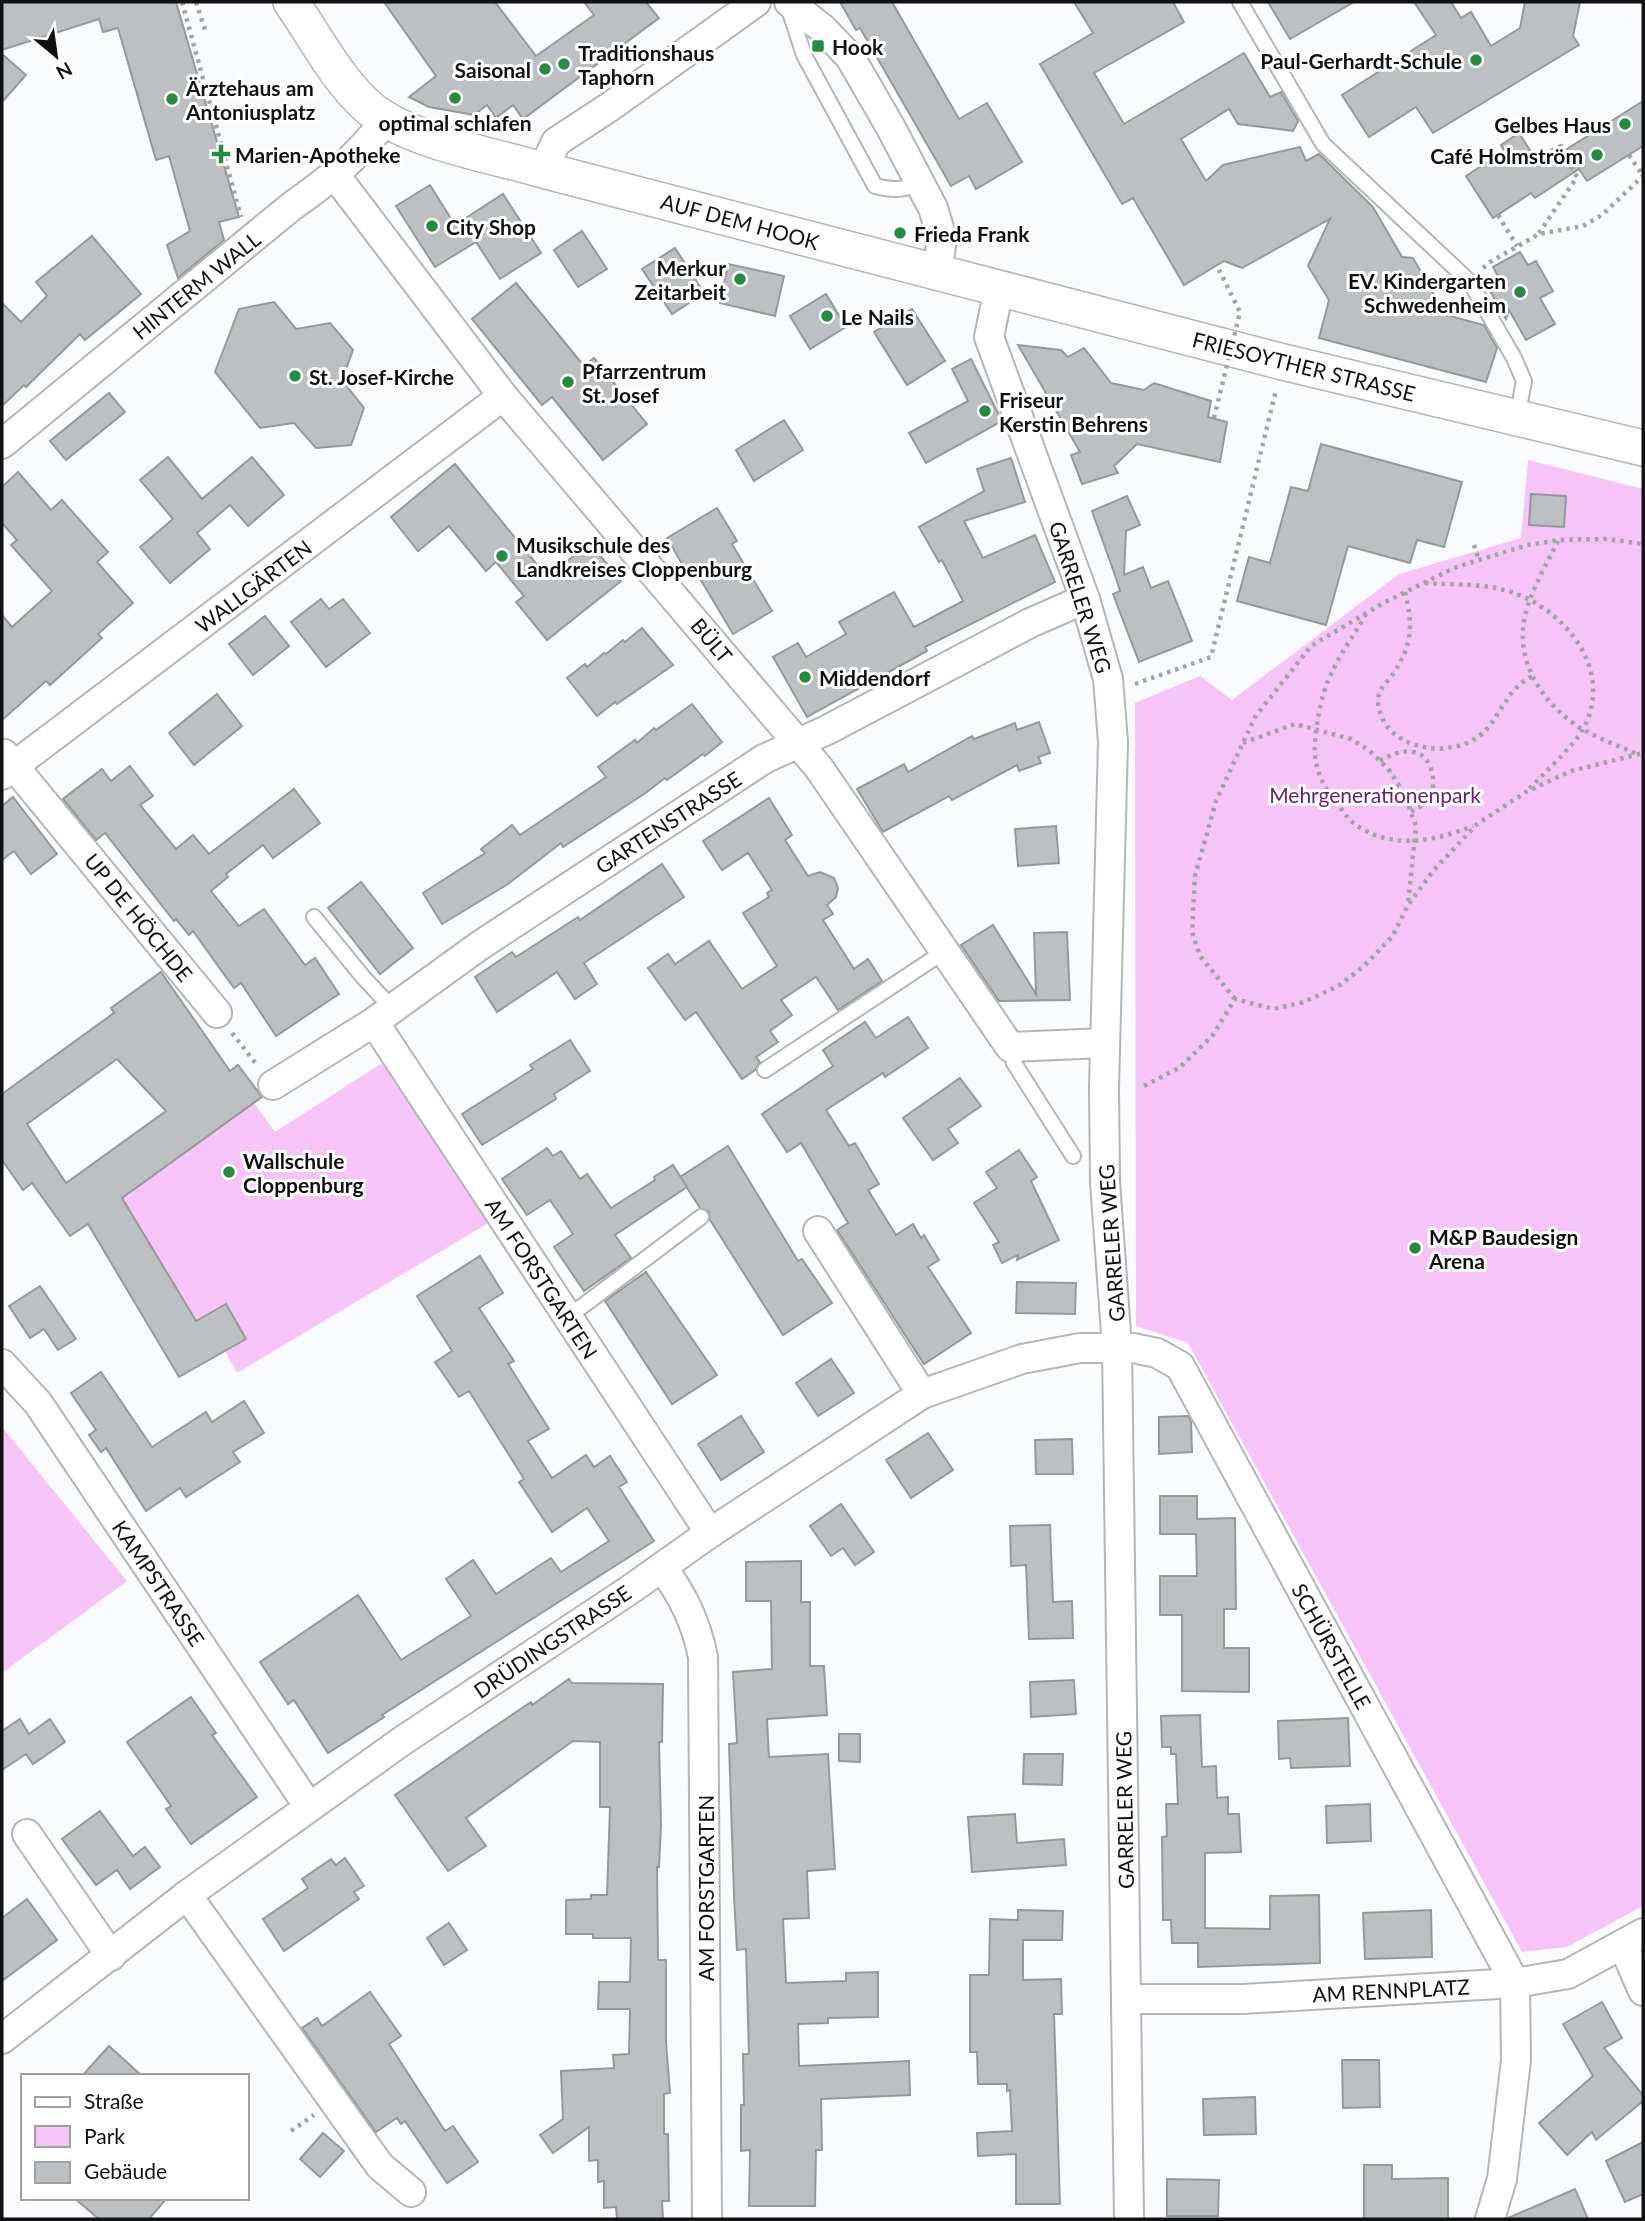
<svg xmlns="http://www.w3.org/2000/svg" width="1645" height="2221" viewBox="0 0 1645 2221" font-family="Lato,sans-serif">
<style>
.green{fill:#f7c4f7}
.building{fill:#bcc0c3;stroke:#96999c;stroke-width:2;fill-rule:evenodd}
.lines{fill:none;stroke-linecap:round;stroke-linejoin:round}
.service-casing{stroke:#b4b5b9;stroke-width:18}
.minor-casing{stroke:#b4b5b9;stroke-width:32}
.tertiary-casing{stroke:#b4b5b9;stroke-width:38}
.path{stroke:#a3a4a6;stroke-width:4.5;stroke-dasharray:3.5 5;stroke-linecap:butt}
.service{stroke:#fff;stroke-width:14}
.minor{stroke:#fff;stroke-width:28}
.tertiary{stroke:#fff;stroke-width:35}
.path-bridge{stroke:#a3a4a6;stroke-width:4.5;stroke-dasharray:3.5 5;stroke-linecap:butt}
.poi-dot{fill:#268b40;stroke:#fff;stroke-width:2.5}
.labels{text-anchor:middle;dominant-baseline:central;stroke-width:6;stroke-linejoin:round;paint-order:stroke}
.poi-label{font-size:21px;font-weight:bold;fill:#111112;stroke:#fff;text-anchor:start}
.street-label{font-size:21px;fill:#111112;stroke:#fff}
.park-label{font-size:21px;fill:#6b206f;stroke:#fff}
</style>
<rect width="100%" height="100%" fill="#fafbfe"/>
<g class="green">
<polygon points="1528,460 1643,489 1643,1906 1567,1947 1522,1952 1188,1343 1136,1326 1135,703 1200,676 1232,700 1399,574 1521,538"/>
<polygon points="382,1063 490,1222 237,1373 225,1351 246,1339 226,1304 196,1321 122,1198 254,1103 275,1132"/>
<polygon points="2,1427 127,1581 2,1673"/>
</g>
<g class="building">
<polygon points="2,2 176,2 239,217 219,222 224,240 178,278 167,245 190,231 169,156 156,160 118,28 103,32 99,19 2,50"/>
<polygon points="384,2 495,2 536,56 594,15 584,2 646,2 659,18 523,119 513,105 496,118 487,105 474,115 429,107 409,97 436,76"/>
<polygon points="840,2 892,2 959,119 987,103 1022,162 976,189 969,176 951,186 860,28 856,30"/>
<polygon points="1074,2 1173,2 1184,22 1094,73 1124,124 1244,53 1270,97 1281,92 1298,121 1293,131 1238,124 1229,109 1181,139 1206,181 1223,165 1300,147 1306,161 1319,154 1373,207 1402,257 1413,258 1446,315 1484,325 1497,348 1486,382 1319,338 1329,300 1308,266 1330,219 1242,268 1224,261 1184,285 1133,198 1122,204 1040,64 1093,33"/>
<polygon points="1268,2 1354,2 1290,39"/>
<polygon points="1414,2 1451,2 1461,18 1471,12 1491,46 1520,28 1525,2 1580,2 1573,36 1579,45 1433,133 1416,107 1369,137 1342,95 1436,35"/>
<polygon points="2,54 26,75 2,102"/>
<polygon points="1643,101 1643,146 1587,181 1579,169 1535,198 1531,193 1493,218 1466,176 1504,151 1501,145 1519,133 1540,166"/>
<polygon points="430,185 455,225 503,194 541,253 500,279 476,242 435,267 396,206"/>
<polygon points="582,231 607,269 578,287 554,250"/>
<polygon points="92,236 141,294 85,340 80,334 26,387 24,385 2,406 2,303 21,322 47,296 36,282"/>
<polygon points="675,248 704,293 672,314 642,269"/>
<polygon points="1520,252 1528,265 1536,261 1553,291 1540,298 1555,324 1526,340 1509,310 1506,319 1489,289 1501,282 1493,267"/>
<polygon points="728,264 784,276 775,316 720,303"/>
<polygon points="516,283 584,366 594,358 647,424 603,460 552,397 542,405 472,319"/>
<polygon points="826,294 846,327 810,349 790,316"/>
<polygon points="274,302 296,329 330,323 353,350 342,380 364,408 351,445 316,448 294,423 260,428 215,372 239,309"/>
<polygon points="912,309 945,361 907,385 874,332"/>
<polygon points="1018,345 1061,350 1068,357 1084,348 1111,383 1144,390 1154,383 1211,401 1208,417 1227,422 1220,462 1137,444 1114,466 1118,473 1082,484 1071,455 1080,452"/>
<polygon points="971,359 1002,421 926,463 909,433 968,401 952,369"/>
<polygon points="109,393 125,412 66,460 50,441"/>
<polygon points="784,420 803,450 754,481 736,450"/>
<polygon points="1321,444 1462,482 1444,547 1417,540 1410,563 1348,546 1326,625 1237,601 1249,557 1270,563 1291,487 1308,491"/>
<polygon points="168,457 202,499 252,457 284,495 248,526 230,505 197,533 210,549 170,583 140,547 173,519 140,480"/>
<polygon points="1011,458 1025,502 964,521 983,558 1035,535 1055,582 925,647 927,651 807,717 773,657 798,643 806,657 846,634 839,622 894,592 914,627 963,601 942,560 939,562 919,527 984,491 977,469"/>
<polygon points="455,464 547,577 590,543 621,581 547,640 516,602 524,596 496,562 486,571 449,526 418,551 391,517"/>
<polygon points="18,472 51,510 62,500 108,552 97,562 133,603 98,634 102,638 50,685 46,681 2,720 2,615 12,627 52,591 11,545 17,540 2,523 2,487"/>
<polygon points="1531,494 1566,496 1564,527 1529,525"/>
<polygon points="1127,496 1140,525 1126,531 1124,575 1143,567 1151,588 1168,581 1192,641 1139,662 1113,594 1120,591 1116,578 1092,511"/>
<polygon points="717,508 737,541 732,544 772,611 733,634 693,567 686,571 667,538"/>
<polygon points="321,599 329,609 343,599 370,633 326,667 291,622"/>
<polygon points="265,616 289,646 253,675 229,644"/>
<polygon points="642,628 673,665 617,704 615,702 597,716 567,678 585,664 587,667 604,653 606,654 623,640 625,642"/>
<polygon points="217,694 242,726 194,765 169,733"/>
<polygon points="692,704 722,742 705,756 703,754 667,780 665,778 647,792 563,847 561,843 508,884 442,924 423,893 485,853 481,849 512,825 520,835 606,777 598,767 635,740 637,743 654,728 656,730"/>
<polygon points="1039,722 1050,753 1038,757 1041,763 1019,771 1017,765 952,800 949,796 883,832 857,789 904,764 908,772 972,736 974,739 1015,723 1017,730"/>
<polygon points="130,766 153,796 140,805 176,849 193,835 209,854 294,789 320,823 273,858 263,845 226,874 228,877 211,891 239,926 264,909 305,965 315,958 339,994 276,1036 241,983 234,988 193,931 189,935 176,919 174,921 105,833 96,840 63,799 102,769 111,781"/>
<polygon points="13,797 57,854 31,874 14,851 2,860 2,806"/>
<polygon points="769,798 792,835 785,840 808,876 820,872 834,878 838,888 836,897 827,905 833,914 823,920 854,969 868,959 882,981 838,1010 816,977 781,1000 792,1015 770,1031 778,1042 756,1057 760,1062 755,1070 742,1079 696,1012 685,1020 648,968 668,954 675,964 709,941 742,989 777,966 743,913 769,897 767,893 772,890 748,853 722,870 703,841"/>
<polygon points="1056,826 1059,863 1018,866 1015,829"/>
<polygon points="662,864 684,897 584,963 597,984 575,999 557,972 497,1012 475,977 512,952 516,957 578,917 580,920"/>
<polygon points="361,882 413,948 380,974 328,908"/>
<polygon points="993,925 1036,994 1034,933 1067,932 1070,1000 999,1001 961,945"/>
<path d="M161,972L230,1071L238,1065L262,1097L122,1198L196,1321L226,1304L246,1339L179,1377L88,1224L70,1236L32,1183L23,1190L2,1160V1094L114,1013L111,1008ZM117,1059L166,1111L66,1183L27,1124Z"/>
<polygon points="908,1017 928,1048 885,1077 883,1073 826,1110 849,1146 855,1143 879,1184 868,1190 896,1235 913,1224 921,1238 924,1235 939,1260 928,1267 971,1333 924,1364 837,1230 848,1223 801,1143 787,1152 762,1114 833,1066 823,1050 865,1022 876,1038"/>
<polygon points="570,1040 590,1071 554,1094 556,1099 482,1145 462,1114 533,1069 530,1065"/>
<polygon points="960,1078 981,1106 948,1129 958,1143 933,1160 903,1118"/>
<polygon points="728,1146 798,1261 802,1259 832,1303 783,1335 710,1220 709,1212 700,1208 680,1177"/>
<polygon points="547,1148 553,1156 561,1151 580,1179 587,1174 611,1208 655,1180 654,1177 673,1165 687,1187 615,1235 631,1258 584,1291 554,1247 573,1234 550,1200 527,1215 502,1179"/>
<polygon points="1019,1150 1037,1177 1031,1181 1059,1240 1017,1260 1018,1255 1002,1263 993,1245 999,1242 974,1203 997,1188 986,1172"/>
<polygon points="480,1256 503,1293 479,1308 514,1361 508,1364 549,1429 528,1441 552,1478 586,1455 594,1467 610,1456 627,1482 619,1487 654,1541 382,1715 384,1717 328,1753 294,1700 288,1704 260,1662 358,1595 401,1660 471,1616 446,1579 473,1560 496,1594 551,1558 561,1572 609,1541 587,1508 552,1532 519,1482 524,1479 469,1391 459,1397 435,1362 452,1351 417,1296"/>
<polygon points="646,1272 717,1375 672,1404 605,1301"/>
<polygon points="1017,1282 1076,1283 1075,1314 1016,1313"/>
<polygon points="40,1286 76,1339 58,1350 44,1329 30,1338 9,1306"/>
<polygon points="831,1359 854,1393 818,1416 796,1383"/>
<polygon points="101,1372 152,1447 206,1412 212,1422 244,1401 264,1433 233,1452 240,1462 186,1497 180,1488 146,1511 106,1448 101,1452 89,1435 96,1430 71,1393"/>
<polygon points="741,1416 764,1452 721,1480 698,1444"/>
<polygon points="1188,1416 1191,1422 1192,1452 1159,1454 1159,1417"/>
<polygon points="928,1433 953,1470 911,1498 886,1460"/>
<polygon points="1072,1439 1073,1474 1036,1474 1035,1440"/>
<polygon points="1160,1496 1197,1496 1197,1519 1235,1518 1236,1609 1224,1609 1224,1648 1249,1648 1249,1692 1182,1691 1182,1615 1160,1615 1160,1576 1197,1576 1196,1534 1160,1534"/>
<polygon points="841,1504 874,1552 855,1565 843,1548 831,1556 810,1526"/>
<polygon points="1050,1525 1053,1602 1072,1601 1073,1638 1029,1639 1026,1565 1011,1566 1010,1526"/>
<polygon points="801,1561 801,1602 810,1602 810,1666 824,1666 827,1715 767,1719 769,1757 828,1754 835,1869 807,1871 809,1918 783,1919 786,1983 846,1981 846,1973 878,1972 878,2017 828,2018 828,2023 798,2024 799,2066 909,2061 910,2095 821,2099 822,2150 816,2150 815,2206 749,2206 750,2150 741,2151 741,2105 744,2105 743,2054 749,2054 746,1949 737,1950 734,1896 729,1744 737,1743 733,1672 772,1669 771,1601 746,1601 746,1562"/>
<polygon points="569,1679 572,1683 663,1684 662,1742 659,1742 661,1825 659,1867 657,1867 658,1960 666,1960 666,2042 670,2093 664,2094 664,2134 668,2134 669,2201 662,2201 663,2219 617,2219 616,2207 604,2208 604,2181 598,2182 598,2160 589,2161 589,2127 553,2153 540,2135 563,2119 561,2071 614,2068 613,2055 629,2054 630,2009 598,2009 599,1982 630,1982 631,1938 593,1938 593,1934 566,1934 566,1900 591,1899 591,1895 607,1895 610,1807 600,1807 600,1742 573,1741 466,1818 486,1846 448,1871 395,1795 485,1733 531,1702 532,1705"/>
<polygon points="1074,1680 1076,1714 1031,1717 1030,1682"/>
<polygon points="191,1697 216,1733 212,1735 257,1797 191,1844 166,1809 171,1806 127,1742"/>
<polygon points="1200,1715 1202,1767 1216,1766 1217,1798 1228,1797 1228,1814 1239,1814 1241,1852 1205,1853 1205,1928 1270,1929 1270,1896 1319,1895 1320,1963 1198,1967 1198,1943 1172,1943 1171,1920 1163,1920 1162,1837 1167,1836 1166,1804 1178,1804 1176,1754 1171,1754 1171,1747 1162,1747 1161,1716"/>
<polygon points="1348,1718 1350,1766 1291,1768 1290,1758 1279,1759 1278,1721"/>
<polygon points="20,1719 29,1734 50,1719 65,1742 33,1764 26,1754 2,1770 2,1731"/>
<polygon points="839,1734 860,1734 860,1762 839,1761"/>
<polygon points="1024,1754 1063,1754 1062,1785 1023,1784"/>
<polygon points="1370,1804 1371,1841 1327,1843 1326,1806"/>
<polygon points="100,1811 133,1856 145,1847 160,1867 130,1889 117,1870 96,1885 62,1839"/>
<polygon points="1015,1814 1017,1843 1064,1839 1066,1865 972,1872 968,1817"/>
<polygon points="345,1858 364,1886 354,1892 359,1899 284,1951 263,1919 308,1888 302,1879 331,1859 336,1865"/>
<polygon points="27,1899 57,1940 2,1981 2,1918"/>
<polygon points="1018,1910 1063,1911 1062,1940 1023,1940 1023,1980 1061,1979 1062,2014 1054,2014 1060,2204 1016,2204 1016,2154 978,2156 977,2133 1012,2131 1010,2090 1007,2091 1007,2084 978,2084 977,2052 970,2052 970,1975 989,1975 990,1919 1018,1920"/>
<polygon points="1431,1910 1432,1957 1365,1959 1363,1913"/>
<polygon points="449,1923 467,1950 444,1965 427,1938"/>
<polygon points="370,1992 401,2036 389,2044 445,2131 453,2126 478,2162 447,2183 405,2121 401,2124 397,2118 376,2132 302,2028 317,2018 322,2026"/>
<polygon points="1602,2002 1622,2038 1604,2048 1643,2095 1643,2101 1596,2140 1592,2132 1567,2155 1539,2123 1593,2076 1563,2024"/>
<polygon points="109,2046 142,2076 82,2076"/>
<polygon points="1342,2060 1379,2060 1380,2107 1343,2108"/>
<polygon points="1255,2097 1256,2134 1204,2135 1203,2099"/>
<polygon points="323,2133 344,2151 320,2177 300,2159"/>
<polygon points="1643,2142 1643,2194 1625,2202 1606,2161"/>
<polygon points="1364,2165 1392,2165 1392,2179 1448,2178 1448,2219 1364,2219"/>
<polygon points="1167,2179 1219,2180 1218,2216 1167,2216"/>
<polygon points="1575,2189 1588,2219 1507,2219 1508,2218"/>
<polygon points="74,2198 167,2198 149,2219 99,2219"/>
</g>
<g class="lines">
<g class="service-casing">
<g id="service">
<polyline points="1240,2 1323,144 1470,282 1514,358 1524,381 1517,418"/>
<path d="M788,6L804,55L875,186C892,190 903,191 919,183"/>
<polyline points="314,917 363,977 393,1009"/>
<polyline points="1010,1047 1014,1063 1073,1156"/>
<polyline points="765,1070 945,951"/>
<polyline points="568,1317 701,1217"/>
</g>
</g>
<g class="minor-casing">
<g id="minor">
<polyline points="789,2 823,29 850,57 891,128 933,208 942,238 937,273"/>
<polyline points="543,170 556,142 611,106 756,2"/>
<polyline points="335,175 503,396 819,768 1010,1047 1104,1043"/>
<polyline points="999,289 989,337 1085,599 1108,679 1113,742 1104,1088 1105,1182 1117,1347 1129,2219"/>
<path d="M2,444L292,206C328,181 360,155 385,120"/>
<polyline points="4,754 217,1013"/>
<polyline points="2,775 503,396"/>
<polyline points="374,1022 710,1533"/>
<polyline points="273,1085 374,1022 479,946 764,759 827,730 1030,623 1085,599"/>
<polyline points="818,1231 922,1394"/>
<polyline points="2,1364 38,1403 309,1807"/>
<path d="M662,1567C683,1596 696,1622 703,1657L707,2219"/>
<polyline points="27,1834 111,1956"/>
<polyline points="187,1895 380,2166 411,2192"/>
<polyline points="1623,1945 1643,1991"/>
<polyline points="1127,1999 1243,1999 1515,1983 1568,1974 1643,1933"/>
<polyline points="2,2039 187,1895 402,1741 631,1589 710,1533 922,1394 1022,1359 1080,1348 1133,1348 1157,1353 1180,1366 1515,1983 1516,2060 1502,2179 1490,2219"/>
</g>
</g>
<g class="tertiary-casing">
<path id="tertiary" d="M291,2C315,36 336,78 367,106C406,141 492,155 543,170L1283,362L1643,448"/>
</g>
<g class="path">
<polyline points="182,2 241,217"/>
<polyline points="196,2 206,33"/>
<polyline points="1629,155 1643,176"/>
<polyline points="1536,159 1561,146 1577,177 1539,233"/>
<polyline points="1498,215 1517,246"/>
<polyline points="1483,268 1490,262 1539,234 1583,226 1602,215 1643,176"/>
<path d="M1558,541C1546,566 1529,593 1524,621C1516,665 1546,707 1582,729C1599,739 1619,746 1637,754"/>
<polyline points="1474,545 1479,560"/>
<path d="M1425,583C1453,585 1484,583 1511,592C1566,610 1615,671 1583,729C1574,746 1543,774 1529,789"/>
<path d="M1405,592C1413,626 1413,644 1393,674C1387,683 1377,690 1378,702C1381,744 1434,757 1467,743C1500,730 1500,691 1533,676"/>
<path d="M1366,614C1355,634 1340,654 1331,674C1321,694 1317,720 1315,742C1313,765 1321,783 1335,801C1341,808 1348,820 1356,825C1392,850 1435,841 1473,826"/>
<polyline points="1135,684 1211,657 1276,390"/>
<polyline points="1243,743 1295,724 1351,739 1370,751 1389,770 1404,793 1416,826 1408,904"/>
<path d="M1380,761C1390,755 1401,750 1413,752C1432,754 1438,784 1429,799C1425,805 1417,808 1411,812"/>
<polyline points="1235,999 1200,956 1192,932 1195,876 1216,801 1255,717 1311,646 1385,602 1454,568 1479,560 1528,545 1559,540 1607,539 1643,544"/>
<polyline points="232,1033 257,1065"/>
<polyline points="1144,1086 1179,1068 1213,1035 1235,999 1273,1009 1304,1002 1340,985 1363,967 1392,937 1408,905 1433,871 1477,824 1526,792 1571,771 1643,753"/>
<polyline points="291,2131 314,2115"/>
</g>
<use href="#service" class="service"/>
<use href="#minor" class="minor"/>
<use href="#tertiary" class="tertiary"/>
<polyline class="path-bridge" points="1214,418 1240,312 1217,266"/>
</g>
<g class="poi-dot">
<rect x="811" y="39" width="14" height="14" rx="3.5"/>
<circle cx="1476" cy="60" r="7"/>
<circle cx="564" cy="64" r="7"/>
<circle cx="545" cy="69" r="7"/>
<circle cx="455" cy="98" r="7"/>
<circle cx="172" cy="99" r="7"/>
<circle cx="1625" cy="124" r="7"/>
<path d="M217.5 143.5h7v7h7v7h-7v7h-7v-7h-7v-7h7z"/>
<circle cx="1597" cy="155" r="7"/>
<circle cx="432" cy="226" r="7"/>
<circle cx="900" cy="233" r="7"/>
<circle cx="740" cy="279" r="7"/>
<circle cx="1520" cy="292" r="7"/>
<circle cx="827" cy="316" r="7"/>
<circle cx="295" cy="376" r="7"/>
<circle cx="568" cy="382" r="7"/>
<circle cx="985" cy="411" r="7"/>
<circle cx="502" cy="556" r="7"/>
<circle cx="805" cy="677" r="7"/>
<circle cx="229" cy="1172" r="7"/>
<circle cx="1415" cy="1248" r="7"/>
</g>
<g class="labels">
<g class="poi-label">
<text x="832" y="46">Hook</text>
<text x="578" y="52">Traditionshaus<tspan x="578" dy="24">Taphorn</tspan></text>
<text x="1462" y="60" text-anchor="end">Paul-Gerhardt-Schule</text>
<text x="531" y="69" text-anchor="end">Saisonal</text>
<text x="186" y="87">Ärztehaus am<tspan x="186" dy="24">Antoniusplatz</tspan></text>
<text x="455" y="122" text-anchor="middle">optimal schlafen</text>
<text x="1611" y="124" text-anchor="end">Gelbes Haus</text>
<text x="235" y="154">Marien-Apotheke</text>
<text x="1583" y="155" text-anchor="end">Café Holmström</text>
<text x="446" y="226">City Shop</text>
<text x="914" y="233">Frieda Frank</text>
<text x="726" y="267" text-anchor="end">Merkur<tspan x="726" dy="24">Zeitarbeit</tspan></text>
<text x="1506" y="280" text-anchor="end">EV. Kindergarten<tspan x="1506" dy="24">Schwedenheim</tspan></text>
<text x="841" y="316">Le Nails</text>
<text x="582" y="370">Pfarrzentrum<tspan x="582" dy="24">St. Josef</tspan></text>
<text x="309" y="376">St. Josef-Kirche</text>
<text x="999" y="399">Friseur<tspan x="999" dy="24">Kerstin Behrens</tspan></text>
<text x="516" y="544">Musikschule des<tspan x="516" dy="24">Landkreises Cloppenburg</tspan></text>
<text x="819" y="677">Middendorf</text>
<text x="243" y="1160">Wallschule<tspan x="243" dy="24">Cloppenburg</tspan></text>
<text x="1429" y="1236">M&amp;P Baudesign<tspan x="1429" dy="24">Arena</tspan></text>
</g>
<g class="street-label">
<text transform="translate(740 221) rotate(15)">AUF DEM HOOK</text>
<text transform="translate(196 285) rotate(-39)">HINTERM WALL</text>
<text transform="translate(1304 366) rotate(14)">FRIESOYTHER STRASSE</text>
<text transform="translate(253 586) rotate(-37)">WALLGÄRTEN</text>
<text transform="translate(1081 597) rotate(72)">GARRELER WEG</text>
<text transform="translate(712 640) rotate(50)">BÜLT</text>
<text transform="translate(668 822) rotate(-33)">GARTENSTRASSE</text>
<text transform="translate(139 917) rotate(51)">UP DE HÖCHDE</text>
<text transform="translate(1111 1243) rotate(-94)">GARRELER WEG</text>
<text transform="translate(542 1278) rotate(57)">AM FORSTGARTEN</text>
<text transform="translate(159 1583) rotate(56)">KAMPSTRASSE</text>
<text transform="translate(552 1641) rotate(-34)">DRÜDINGSTRASSE</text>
<text transform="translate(1332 1646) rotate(61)">SCHÜRSTELLE</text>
<text transform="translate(1124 1810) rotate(-91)">GARRELER WEG</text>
<text transform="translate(705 1888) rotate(-90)">AM FORSTGARTEN</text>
<text transform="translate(1391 1990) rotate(-3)">AM RENNPLATZ</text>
</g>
<g class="park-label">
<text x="1375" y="794">Mehrgenerationenpark</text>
</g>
</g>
<rect width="1645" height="2221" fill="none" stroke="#111112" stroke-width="7"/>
<rect x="21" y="2074" width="228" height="126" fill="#ffffff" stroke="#a0a0a0" stroke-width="2"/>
<rect x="35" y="2097" width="35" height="10" fill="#ffffff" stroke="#a0a0a0" stroke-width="2"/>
<text x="84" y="2109" font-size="21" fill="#111112">Straße</text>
<rect x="35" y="2126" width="35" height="21" fill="#f7c4f7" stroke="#a0a0a0" stroke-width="2"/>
<text x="84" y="2144" font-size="21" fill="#111112">Park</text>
<rect x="35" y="2162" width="35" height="21" fill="#bcc0c3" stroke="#a0a0a0" stroke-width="2"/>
<text x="84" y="2179" font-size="21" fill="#111112">Gebäude</text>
<g transform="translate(56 56) rotate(151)" stroke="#ffffff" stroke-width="5" paint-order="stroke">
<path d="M0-5L12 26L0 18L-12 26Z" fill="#111112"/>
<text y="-10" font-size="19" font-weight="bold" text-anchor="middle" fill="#111112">N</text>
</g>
</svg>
